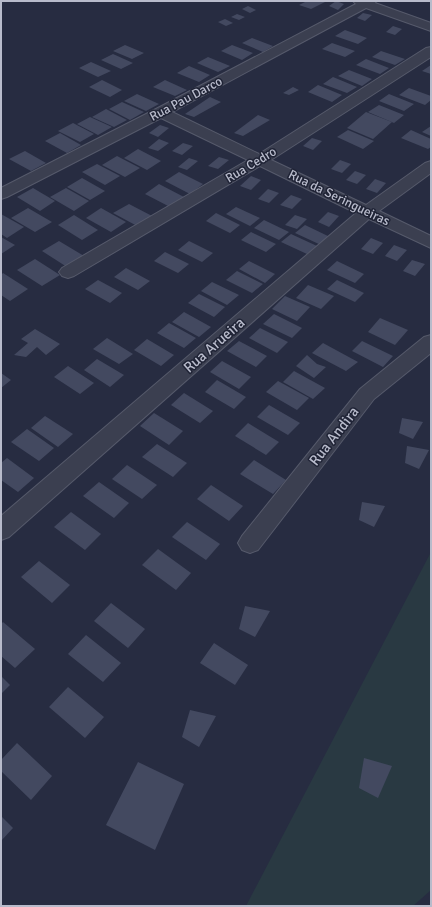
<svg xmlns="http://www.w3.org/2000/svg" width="432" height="907" viewBox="0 0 432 907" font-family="Signika,sans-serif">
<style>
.green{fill:#293942}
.building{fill:#434960}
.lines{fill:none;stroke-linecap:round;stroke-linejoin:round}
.minor-casing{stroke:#565a6b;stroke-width:2}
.minor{fill:#3b3f50;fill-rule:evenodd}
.labels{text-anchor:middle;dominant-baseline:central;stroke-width:3;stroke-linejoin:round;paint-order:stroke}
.far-street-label{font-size:13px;fill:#b8bbcb;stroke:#202436}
.street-label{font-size:15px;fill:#b8bbcb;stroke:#202436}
</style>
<rect width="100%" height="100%" fill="#272c41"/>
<polygon class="green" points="431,552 431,890 413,906 246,906"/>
<g class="building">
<polygon points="307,1 327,1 311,9 299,5"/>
<polygon points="336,1 344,4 338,10 329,6"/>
<polygon points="248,6 256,10 250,13 242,9"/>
<polygon points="363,13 372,15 365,21 357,18"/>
<polygon points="237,14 245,17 239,20 231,17"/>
<polygon points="225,19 233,23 226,26 218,22"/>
<polygon points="393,26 402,29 395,35 386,32"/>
<polygon points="345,30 367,38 358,44 335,36"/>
<polygon points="252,38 273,46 263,52 242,43"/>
<polygon points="332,43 355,51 345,57 322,49"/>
<polygon points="125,45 144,53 132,59 113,51"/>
<polygon points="232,45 253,53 242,60 221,51"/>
<polygon points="381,51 405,59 395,65 372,57"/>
<polygon points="113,54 133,63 121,69 101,60"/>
<polygon points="208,57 230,66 218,72 197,63"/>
<polygon points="366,59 389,68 380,74 356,65"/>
<polygon points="91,62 111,71 98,77 79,68"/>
<polygon points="431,65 431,74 422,71"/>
<polygon points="189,66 210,75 199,82 177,73"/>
<polygon points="349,70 372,79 362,86 338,76"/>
<polygon points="333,77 357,87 347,93 323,84"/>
<polygon points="102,80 122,90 110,97 89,87"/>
<polygon points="165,80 187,90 175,96 153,87"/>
<polygon points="318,85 342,95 332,102 308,92"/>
<polygon points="293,87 299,90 289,95 283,93"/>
<polygon points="409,88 431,96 431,100 425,105 399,95"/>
<polygon points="137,94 159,104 146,111 124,101"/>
<polygon points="389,94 414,104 404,111 379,101"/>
<polygon points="210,97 221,102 194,117 185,114"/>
<polygon points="122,102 144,112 130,120 109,109"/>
<polygon points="379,105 404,115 394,123 368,112"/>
<polygon points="106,109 127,120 114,127 92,117"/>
<polygon points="366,112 392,122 373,139 347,128"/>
<polygon points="258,115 270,120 243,136 234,133"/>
<polygon points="90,117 112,127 98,135 77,124"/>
<polygon points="73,123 94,134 80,142 58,131"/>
<polygon points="160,125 169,128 158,137 149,133"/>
<polygon points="431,126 431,136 422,132"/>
<polygon points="348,130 374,141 363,149 337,137"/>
<polygon points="411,130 431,139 431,147 428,149 401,138"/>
<polygon points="60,133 81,145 67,153 45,141"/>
<polygon points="312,138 322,141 313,150 303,146"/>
<polygon points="159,139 169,143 158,151 148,148"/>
<polygon points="183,143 193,146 182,155 172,151"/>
<polygon points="138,149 161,161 147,170 124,158"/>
<polygon points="25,151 46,163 31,171 9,159"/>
<polygon points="117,156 140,168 125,177 102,165"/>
<polygon points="219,157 229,160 218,169 208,166"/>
<polygon points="189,158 198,161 187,170 178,167"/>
<polygon points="340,160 351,164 342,173 331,169"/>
<polygon points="97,164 120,176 105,185 82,172"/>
<polygon points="355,171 366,175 357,184 346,180"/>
<polygon points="179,172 203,184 190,194 165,181"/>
<polygon points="251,176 261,180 251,190 240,186"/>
<polygon points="82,178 105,191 90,200 67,187"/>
<polygon points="375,179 386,183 377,193 366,189"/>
<polygon points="159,184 184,197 170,207 145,194"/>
<polygon points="33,188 55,201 40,211 17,197"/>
<polygon points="66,188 89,201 74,211 50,197"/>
<polygon points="268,189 279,193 269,203 258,199"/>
<polygon points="291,195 302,199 292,209 280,205"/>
<polygon points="129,204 154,217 139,227 113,213"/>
<polygon points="236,207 260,218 250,226 226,214"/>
<polygon points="28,208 52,222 35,232 11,218"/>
<polygon points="101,208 126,222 111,232 86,218"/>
<polygon points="328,212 339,216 329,227 318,222"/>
<polygon points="216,213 240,225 230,233 206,221"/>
<polygon points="1,214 24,227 7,238 1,234"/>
<polygon points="74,215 98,230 82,240 58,225"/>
<polygon points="295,215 307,219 297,229 285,225"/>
<polygon points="264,220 289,232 279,240 254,228"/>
<polygon points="305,225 330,237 321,245 295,233"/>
<polygon points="251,232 276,244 266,252 241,240"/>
<polygon points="291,234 317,246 307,254 281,242"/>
<polygon points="1,237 15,245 1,254"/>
<polygon points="371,238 383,243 373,254 361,249"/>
<polygon points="59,241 84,256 67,267 42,251"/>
<polygon points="189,241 213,253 202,262 178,250"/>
<polygon points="394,245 407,250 397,261 385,256"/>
<polygon points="165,252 189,264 178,273 154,261"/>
<polygon points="35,259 60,275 42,286 17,270"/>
<polygon points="412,260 425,264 415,276 403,271"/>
<polygon points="249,261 275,274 265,283 239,269"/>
<polygon points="337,261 364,274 355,283 327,270"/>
<polygon points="126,268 150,281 138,290 114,277"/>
<polygon points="237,271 263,284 252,293 226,280"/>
<polygon points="3,273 28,289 10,301 1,295 1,275"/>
<polygon points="98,280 122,293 110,303 85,289"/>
<polygon points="337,280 364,293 355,302 327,289"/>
<polygon points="212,282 239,295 227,305 201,291"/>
<polygon points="308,285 334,296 321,309 296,298"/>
<polygon points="199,294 225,307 214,317 188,303"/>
<polygon points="285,296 310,307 297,321 272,309"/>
<polygon points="184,312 211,327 199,337 172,322"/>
<polygon points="274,314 302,328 292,338 263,324"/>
<polygon points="380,318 408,330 395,345 368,332"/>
<polygon points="169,323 196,338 184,348 157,333"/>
<polygon points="260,328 288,342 277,353 249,338"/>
<polygon points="35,329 60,344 46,355 37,347 26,357 14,355 28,343 21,339"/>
<polygon points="107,338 133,354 119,364 93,349"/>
<polygon points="147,339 174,355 161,366 134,350"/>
<polygon points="239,341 267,356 256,367 227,351"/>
<polygon points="362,341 393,356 383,367 352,351"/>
<polygon points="323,343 358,362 346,371 312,353"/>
<polygon points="307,355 317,364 326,367 314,378 296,366"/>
<polygon points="97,359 124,375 110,387 84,370"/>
<polygon points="222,361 251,377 239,389 210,372"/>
<polygon points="68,366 94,383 80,394 54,377"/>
<polygon points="294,371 325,388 313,399 283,382"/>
<polygon points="1,373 11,380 1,388"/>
<polygon points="217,380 246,397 234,409 205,392"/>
<polygon points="278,381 309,398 297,410 266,392"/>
<polygon points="184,393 213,411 200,423 171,405"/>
<polygon points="269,405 300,423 288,435 257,417"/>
<polygon points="154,413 183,431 169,445 140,426"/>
<polygon points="45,416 73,434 58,447 31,428"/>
<polygon points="402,418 423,422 413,439 399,433"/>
<polygon points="248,423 279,442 266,455 235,436"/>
<polygon points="27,429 54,448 39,461 11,442"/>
<polygon points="157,444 187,463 173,477 142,457"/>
<polygon points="407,446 429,450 419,469 405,463"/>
<polygon points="7,458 34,478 18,492 1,480 1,463"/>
<polygon points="254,460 286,480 273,494 240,474"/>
<polygon points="127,465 157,485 142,499 112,479"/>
<polygon points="99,482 129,503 114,518 83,496"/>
<polygon points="211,485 243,506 229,521 197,499"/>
<polygon points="362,502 385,506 374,527 359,520"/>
<polygon points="71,512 101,534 85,550 54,527"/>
<polygon points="187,522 220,544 206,560 172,537"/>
<polygon points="158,549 191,573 176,590 142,565"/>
<polygon points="39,561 70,585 52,603 21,577"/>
<polygon points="111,603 145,629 128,648 94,621"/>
<polygon points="245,606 270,611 255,637 239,629"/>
<polygon points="3,622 35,649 15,668 1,656 1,624"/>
<polygon points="86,635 121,663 103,682 68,654"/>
<polygon points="214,643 248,665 235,685 200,663"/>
<polygon points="1,676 10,685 1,694"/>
<polygon points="68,687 104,717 85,738 49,707"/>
<polygon points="190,710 216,716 199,747 182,737"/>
<polygon points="17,743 52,776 31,800 1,771 1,760"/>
<polygon points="364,758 392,766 378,798 359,788"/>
<polygon points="138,762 184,784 155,850 106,825"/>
<polygon points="1,816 13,828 1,841"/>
</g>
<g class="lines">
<g class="minor-casing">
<g id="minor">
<polygon points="353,1 376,1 375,3 431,23 431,31 366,8 172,112 259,154 426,48 431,47 431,57 271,160 366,205 425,163 431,161 431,173 379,211 431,236 431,248 369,219 9,537 1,540 1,516 356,213 260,166 74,276 68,278 62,276 59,272 62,268 248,160 161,118 7,197 1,199 1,188 156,109 356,4"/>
<polygon points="431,335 431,353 374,399 258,550 250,553 242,550 238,543 242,536 360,389 424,337"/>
</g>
</g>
<use href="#minor" class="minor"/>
</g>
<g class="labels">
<g class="far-street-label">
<text transform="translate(186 99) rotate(-28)">Rua Pau Darco</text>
<text transform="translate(251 165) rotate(-31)">Rua Cedro</text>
<text transform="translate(339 198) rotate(26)">Rua da Seringueiras</text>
</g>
<g class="street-label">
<text transform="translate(214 345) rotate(-41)">Rua Arueira</text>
<text transform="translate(334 436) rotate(-52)">Rua Andira</text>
</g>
</g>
<rect width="432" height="907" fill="none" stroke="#b8bbcb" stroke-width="4"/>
</svg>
